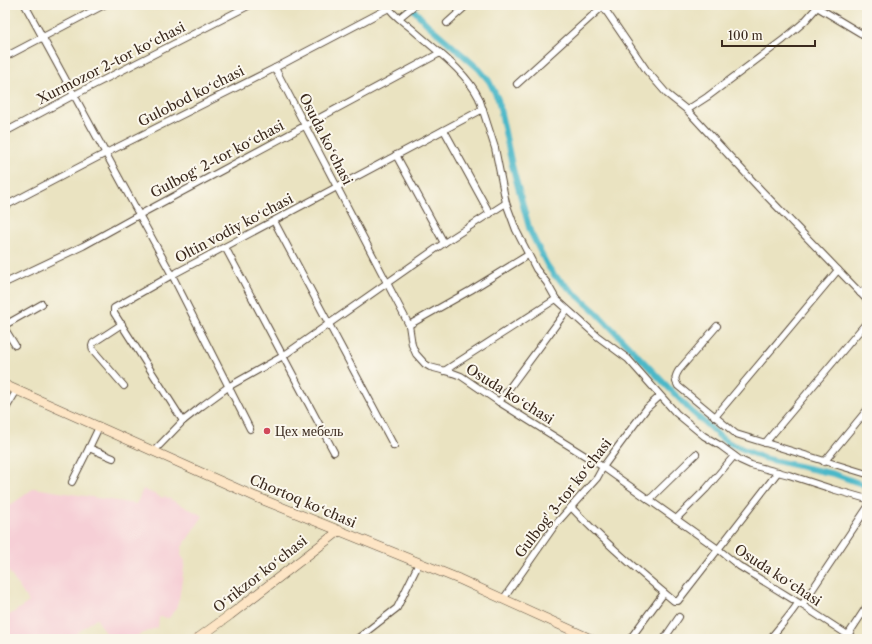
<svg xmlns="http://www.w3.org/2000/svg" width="872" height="644" viewBox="0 0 872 644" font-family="'Libre Caslon Text',serif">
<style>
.built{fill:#f6cfd6}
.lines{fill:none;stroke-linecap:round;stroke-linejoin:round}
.canal{stroke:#4cb8c8;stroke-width:6}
.minor-casing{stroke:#554636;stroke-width:8}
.secondary-casing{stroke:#554636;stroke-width:10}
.minor{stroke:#fff;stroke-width:6}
.secondary{stroke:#fde5c5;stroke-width:9}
.poi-dot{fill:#d1495b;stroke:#fbf7ec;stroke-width:1.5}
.labels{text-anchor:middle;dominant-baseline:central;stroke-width:4;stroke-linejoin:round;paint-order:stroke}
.street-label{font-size:14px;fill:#3b2a1e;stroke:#fbf7ec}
.poi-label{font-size:14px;fill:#3b2a1e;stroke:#fbf7ec;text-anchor:start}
</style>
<rect width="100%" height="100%" fill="#fbf7ec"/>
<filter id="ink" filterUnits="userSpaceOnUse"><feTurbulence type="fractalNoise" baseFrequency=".025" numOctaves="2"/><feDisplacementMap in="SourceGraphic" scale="8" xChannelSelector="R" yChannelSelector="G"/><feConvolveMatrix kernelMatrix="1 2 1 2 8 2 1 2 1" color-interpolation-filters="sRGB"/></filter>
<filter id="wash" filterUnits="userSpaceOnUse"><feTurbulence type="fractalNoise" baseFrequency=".012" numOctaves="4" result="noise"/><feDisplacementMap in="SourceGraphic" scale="16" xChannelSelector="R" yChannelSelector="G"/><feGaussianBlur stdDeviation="0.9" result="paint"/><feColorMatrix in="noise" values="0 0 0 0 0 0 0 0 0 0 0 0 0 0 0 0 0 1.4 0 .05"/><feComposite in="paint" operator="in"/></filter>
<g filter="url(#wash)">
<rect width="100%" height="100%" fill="#eae3c1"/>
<polygon class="built" points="34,488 136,504 143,489 163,498 164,496 203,516 182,547 181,555 185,561 179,599 176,608 169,618 159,617 158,627 130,639 110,639 96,618 70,639 5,639 5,618 29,602 5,566 5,517 9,513 5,509"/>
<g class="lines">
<polyline class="canal" points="409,5 427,24 479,69 489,81 498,99 512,165 530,231 547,265 554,275 596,312 690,410 725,441 763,458 834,474 867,486"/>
</g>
</g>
<g filter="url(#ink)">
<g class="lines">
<g class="minor-casing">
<g id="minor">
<polyline points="25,5 172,275 250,429"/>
<path d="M387,5C392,15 404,22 412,29C434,49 465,70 479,98L495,148L506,203L516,230L536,269L547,283L556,299L597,336L628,359L676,413L704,436L721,446L740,460L751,465L789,475L832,489L867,499"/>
<polyline points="602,5 647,71 667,94 687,110"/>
<polyline points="819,5 804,22 783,40 707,97 687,110 760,189 867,300"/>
<polyline points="817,7 867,37"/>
<polyline points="399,18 415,5"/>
<polyline points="447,23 467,5"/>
<polyline points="5,57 104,5"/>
<polyline points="275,68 409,325 412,345 416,354 425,364 430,367 453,373 461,376 499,402 603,467 718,549 739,566 802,605 854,639"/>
<polyline points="517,84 603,6"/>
<polyline points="444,130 490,214"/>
<polyline points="5,132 74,95 250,5"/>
<polyline points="396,155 444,243"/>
<polyline points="5,206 106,153 275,68 389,8"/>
<polyline points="274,221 394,446"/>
<polyline points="225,247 334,452"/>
<polyline points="5,283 83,246 139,215 440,53"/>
<polyline points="860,293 867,288"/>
<polyline points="122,324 93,343 92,346 93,350 124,386"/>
<polyline points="5,325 42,304"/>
<polyline points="409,325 471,290 528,255"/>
<path d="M717,326L679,370C675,376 674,380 678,386L736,434L867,474"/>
<polyline points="5,329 15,345"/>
<polyline points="444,371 556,299"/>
<polyline points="499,402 567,310"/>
<polyline points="5,410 17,390"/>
<polyline points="715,417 838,270"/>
<polyline points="183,421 114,313 114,308 172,275 483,109"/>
<polyline points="765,443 867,322"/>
<polyline points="89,448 99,427"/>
<polyline points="154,451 183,421 202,406 228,387 283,356 444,243 506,203"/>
<polyline points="824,462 867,410"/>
<polyline points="72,482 89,448 113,458"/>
<polyline points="649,500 696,454"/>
<path d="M571,507C603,541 638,571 674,601H678L778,472"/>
<polyline points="676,519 706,489 734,456"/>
<polyline points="504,598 555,525 597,478 603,467 634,425 647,408 660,396"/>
<polyline points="802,605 867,508"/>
<polyline points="848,635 867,606"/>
<polyline points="357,639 397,608 419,563"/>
<polyline points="630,639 664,593"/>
<polyline points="664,639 679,617"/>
<path d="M770,639C780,626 790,616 798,603"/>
</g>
</g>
<g class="secondary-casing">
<g id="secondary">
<polyline points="5,385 256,497 459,579 591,639"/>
<polyline points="197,639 230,615 339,531"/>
</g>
</g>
<use href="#minor" class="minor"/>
<use href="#secondary" class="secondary"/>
</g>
</g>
<circle class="poi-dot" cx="267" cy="431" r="4"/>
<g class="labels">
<g class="street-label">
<text transform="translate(111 63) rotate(-27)">Xurmozor 2-tor koʻchasi</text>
<text transform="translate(191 96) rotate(-27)">Gulobod koʻchasi</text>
<text transform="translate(326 139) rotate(63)">Osuda koʻchasi</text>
<text transform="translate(217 159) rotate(-28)">Gulbogʻ 2-tor koʻchasi</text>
<text transform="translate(234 228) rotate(-28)">Oltin vodiy koʻchasi</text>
<text transform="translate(510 394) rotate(32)">Osuda koʻchasi</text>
<text transform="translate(563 498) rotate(-52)">Gulbog' 3-tor koʻchasi</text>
<text transform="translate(303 501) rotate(23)">Chortoq koʻchasi</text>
<text transform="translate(260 574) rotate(-38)">Oʻrikzor koʻchasi</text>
<text transform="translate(778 575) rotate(33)">Osuda koʻchasi</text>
</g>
<g class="poi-label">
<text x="275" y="431">Цех мебель</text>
</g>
</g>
<rect width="872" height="644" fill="none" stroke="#fbf7ec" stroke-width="20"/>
<path d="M722 40v6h93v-6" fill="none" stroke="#3b2a1e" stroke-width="2"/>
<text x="728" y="40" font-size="12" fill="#3b2a1e" stroke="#fbf7ec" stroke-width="3" paint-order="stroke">100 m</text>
</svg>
